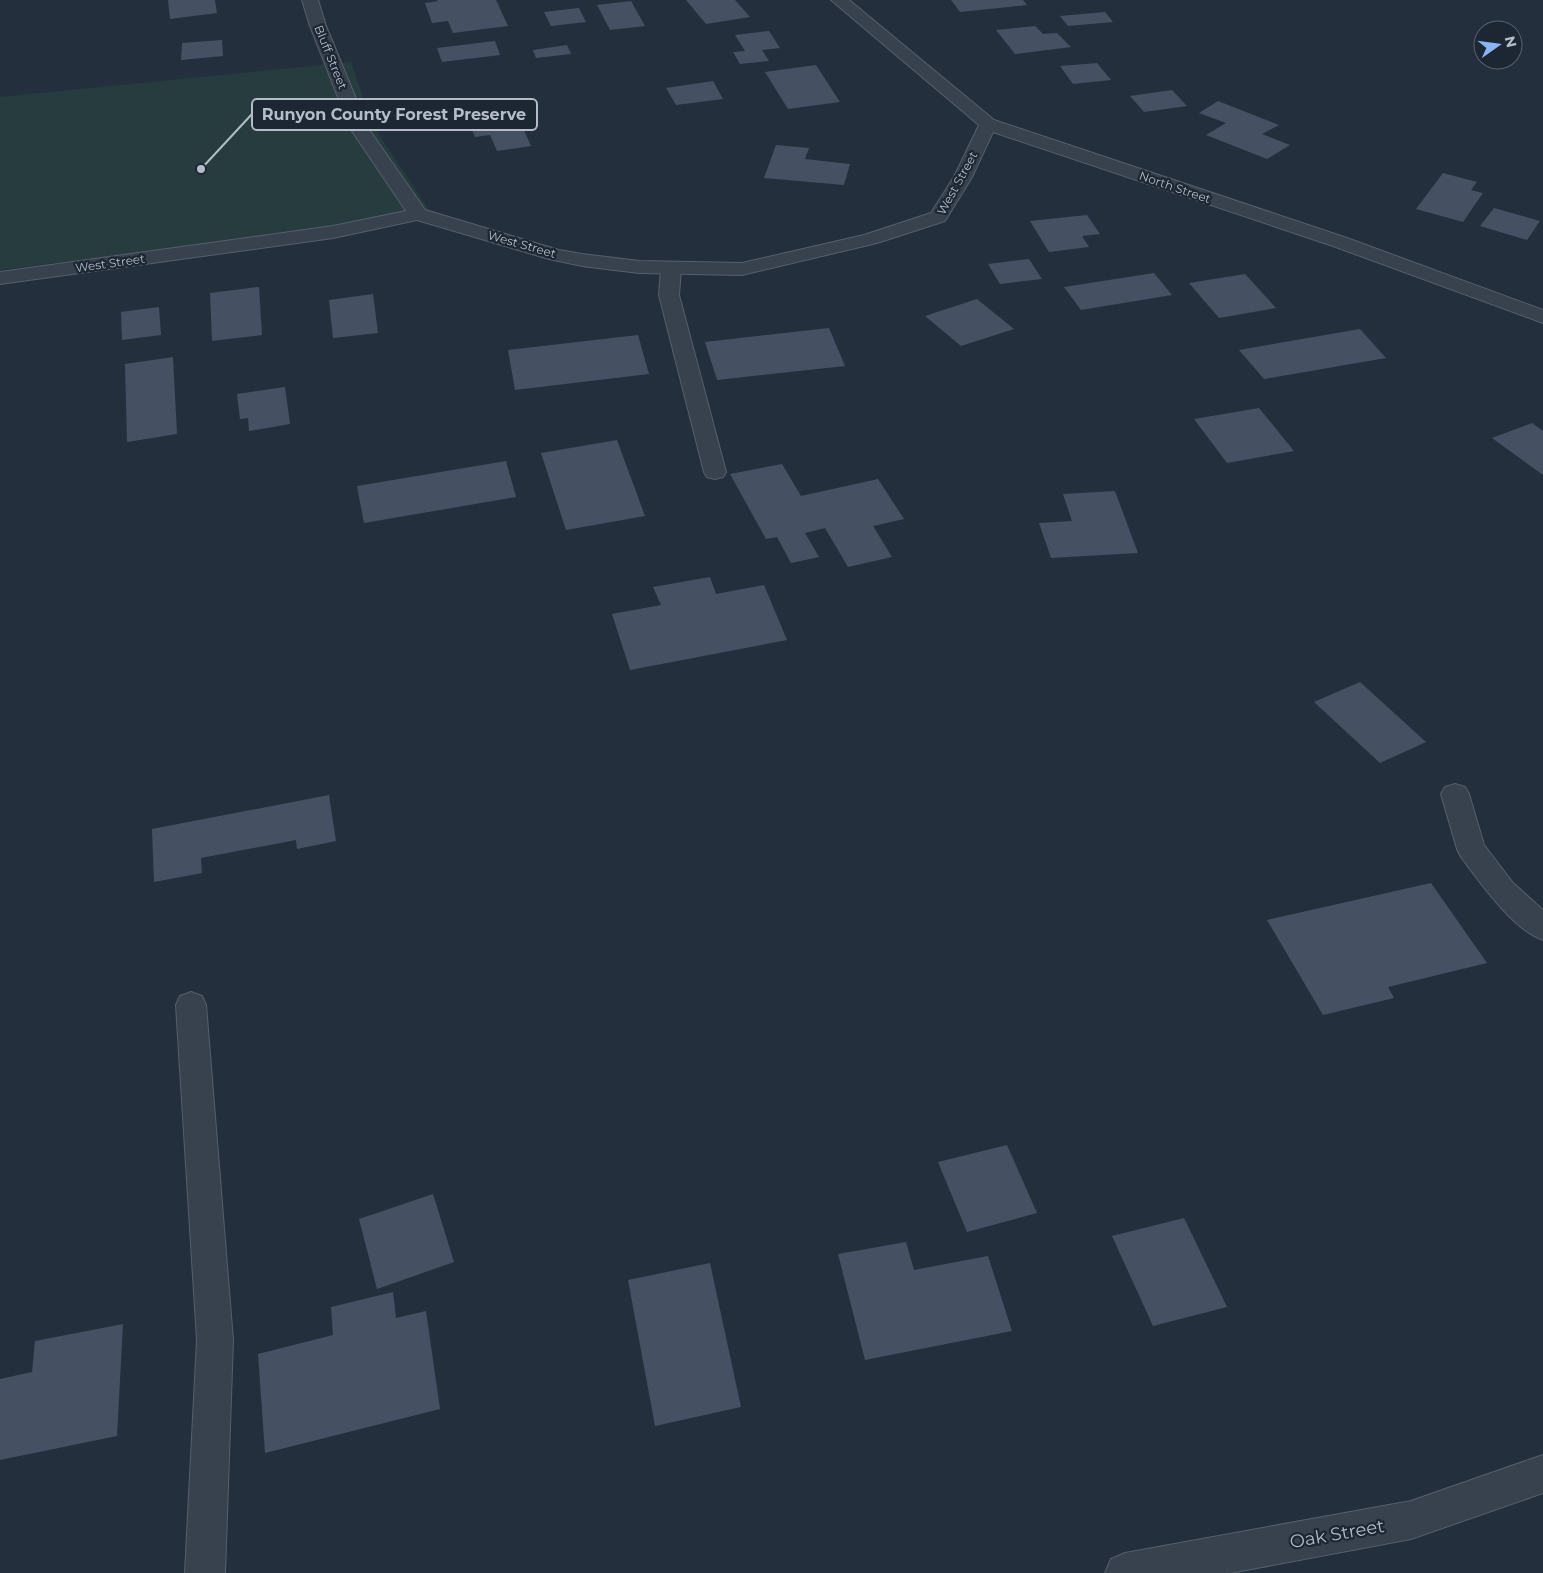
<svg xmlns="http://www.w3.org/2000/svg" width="1543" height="1573" viewBox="0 0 1543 1573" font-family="Montserrat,sans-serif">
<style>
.green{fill:#263c3f}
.building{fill:#455162}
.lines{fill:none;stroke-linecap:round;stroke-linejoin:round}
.lane-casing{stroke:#565f6c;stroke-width:2}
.street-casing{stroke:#565f6c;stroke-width:2}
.lane{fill:#38414e;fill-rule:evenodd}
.street{fill:#38414e;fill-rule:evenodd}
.labels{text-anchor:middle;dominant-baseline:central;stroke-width:4.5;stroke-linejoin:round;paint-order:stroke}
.far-street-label{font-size:12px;fill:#b4bcc9;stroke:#1d2633}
.near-street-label{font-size:18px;fill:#b4bcc9;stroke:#1d2633}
.leader{fill:none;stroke:#b4bcc9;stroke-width:2}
.callout-dot{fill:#b4bcc9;stroke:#1d2633;stroke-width:2}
.callout{fill:#1d2633;stroke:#b4bcc9;stroke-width:2}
.callout-label{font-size:16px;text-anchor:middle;font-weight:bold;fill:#b4bcc9}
</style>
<rect width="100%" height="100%" fill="#242f3e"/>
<polygon class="green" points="351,62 373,126 430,211 317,230 0,270 0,97"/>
<g class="building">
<polygon points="168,0 215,0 217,13 170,19"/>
<polygon points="437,0 496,0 508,26 453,33 448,21 432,23 425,3 438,1"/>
<polygon points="686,0 735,0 750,17 706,24"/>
<polygon points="951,0 1023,0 1027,5 960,12"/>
<polygon points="631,1 645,26 610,30 597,5"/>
<polygon points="579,8 586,22 551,26 544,12"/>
<polygon points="1105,12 1113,22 1068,26 1060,16"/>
<polygon points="1035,26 1043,34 1057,33 1071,47 1015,54 996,30"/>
<polygon points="769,31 780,48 762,50 769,61 740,64 733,52 745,51 735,35"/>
<polygon points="222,40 223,56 181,60 182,43"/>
<polygon points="495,41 500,55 442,62 437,48"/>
<polygon points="567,45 571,54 536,58 533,50"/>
<polygon points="1097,63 1111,80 1073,84 1060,66"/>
<polygon points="816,65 840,102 788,109 765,72"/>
<polygon points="713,81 723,99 676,105 666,88"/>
<polygon points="1172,90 1187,106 1144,112 1130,96"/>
<polygon points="510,98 531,146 497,151 490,135 475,137 462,105"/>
<polygon points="1218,101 1279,125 1262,134 1290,145 1267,159 1206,135 1226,123 1199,113"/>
<polygon points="776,145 809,148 805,159 850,164 844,185 764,178"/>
<polygon points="1443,173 1477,182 1471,190 1483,193 1463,222 1416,209"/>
<polygon points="1494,208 1540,221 1527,240 1480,226"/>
<polygon points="1087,215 1100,234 1082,236 1089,247 1049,252 1030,221"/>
<polygon points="1029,259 1042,279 1000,284 988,264"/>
<polygon points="1154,273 1172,295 1081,310 1064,287"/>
<polygon points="1245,274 1276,308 1219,318 1189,283"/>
<polygon points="259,287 262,335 212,341 210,293"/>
<polygon points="373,294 378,333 333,338 329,300"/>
<polygon points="977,299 1014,329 961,346 925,316"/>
<polygon points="159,307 161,335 122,340 121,312"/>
<polygon points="829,328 845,366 717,380 705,342"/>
<polygon points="1360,329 1386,358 1264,379 1239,350"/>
<polygon points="638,335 649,374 515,390 508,350"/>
<polygon points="173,357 177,434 127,442 125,364"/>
<polygon points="285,387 290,424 249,431 248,418 240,419 237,394"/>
<polygon points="1259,408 1294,451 1227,463 1194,419"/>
<polygon points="1532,423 1543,431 1543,475 1492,438"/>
<polygon points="617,440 645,516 566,530 541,453"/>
<polygon points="506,461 516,497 364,523 357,486"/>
<polygon points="782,464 801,496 878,479 904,519 873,526 892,557 848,567 825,528 805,533 819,557 791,563 777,537 766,539 730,474"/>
<polygon points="1115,491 1138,553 1051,558 1039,523 1072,521 1063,494"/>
<polygon points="710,577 716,594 764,585 787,640 630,670 612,614 661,605 653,587"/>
<polygon points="1360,682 1426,742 1380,763 1314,702"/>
<polygon points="329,795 336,841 297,849 296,840 201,858 202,873 154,882 152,829"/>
<polygon points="1431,883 1487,963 1388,987 1394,998 1323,1015 1267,920"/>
<polygon points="1007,1145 1037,1213 967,1232 938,1162"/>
<polygon points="433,1194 454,1262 377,1289 359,1219"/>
<polygon points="1184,1218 1227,1307 1153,1326 1112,1236"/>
<polygon points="906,1242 914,1270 988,1256 1012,1331 865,1360 838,1254"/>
<polygon points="710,1263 741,1407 655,1426 628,1280"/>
<polygon points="393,1292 396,1318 426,1311 440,1409 265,1453 258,1354 333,1335 331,1307"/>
<polygon points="123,1324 117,1436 0,1460 0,1379 32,1372 35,1341"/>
</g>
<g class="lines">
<g class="lane-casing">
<g id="lane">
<polygon points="671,263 678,265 681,269 679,295 726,472 723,477 715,479 707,477 704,472 659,295 661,269 664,265"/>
<path d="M1455,784L1465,787L1469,794L1484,845L1513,883L1543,910V940C1513,930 1480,882 1461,857L1457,849L1441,794L1445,787Z"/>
<polygon points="191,992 202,996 206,1005 233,1340 225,1573 185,1573 197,1340 176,1005 180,996"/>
</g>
</g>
<g class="street-casing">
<g id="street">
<polygon points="302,0 318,0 326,26 368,128 425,210 559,250 582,254 639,261 742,263 864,235 931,213 954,177 979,125 831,0 849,0 994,120 1347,238 1543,310 1543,323 1333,246 993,132 972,177 945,221 877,243 742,275 639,273 582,266 549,259 417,220 333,238 0,284 0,272 333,226 406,211 350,128 310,26"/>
<polygon points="1543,1455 1543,1493 1411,1539 1230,1573 1105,1573 1111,1559 1125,1553 1411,1501"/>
</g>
</g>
<use href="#lane" class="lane"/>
<use href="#street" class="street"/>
</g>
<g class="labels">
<g class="far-street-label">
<text transform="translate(331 57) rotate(68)">Bluff Street</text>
<text transform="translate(957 183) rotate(-61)">West Street</text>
<text transform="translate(1175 187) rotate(19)">North Street</text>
<text transform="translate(522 244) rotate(16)">West Street</text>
<text transform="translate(110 263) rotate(-8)">West Street</text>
</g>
<g class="near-street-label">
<text transform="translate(1337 1534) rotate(-10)">Oak Street</text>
</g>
</g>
<path class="leader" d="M201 169L252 114"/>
<circle class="callout-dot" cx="201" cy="169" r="5"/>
<rect class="callout" x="252" y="99" width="285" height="31" rx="5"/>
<g class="callout-label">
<text x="394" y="120">Runyon County Forest Preserve</text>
</g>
<g transform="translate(1498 45) rotate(76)"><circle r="24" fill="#1d2633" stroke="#59626f"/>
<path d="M0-4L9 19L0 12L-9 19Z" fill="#8ab4f8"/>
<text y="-8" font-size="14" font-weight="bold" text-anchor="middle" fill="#b4bcc9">N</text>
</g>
</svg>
